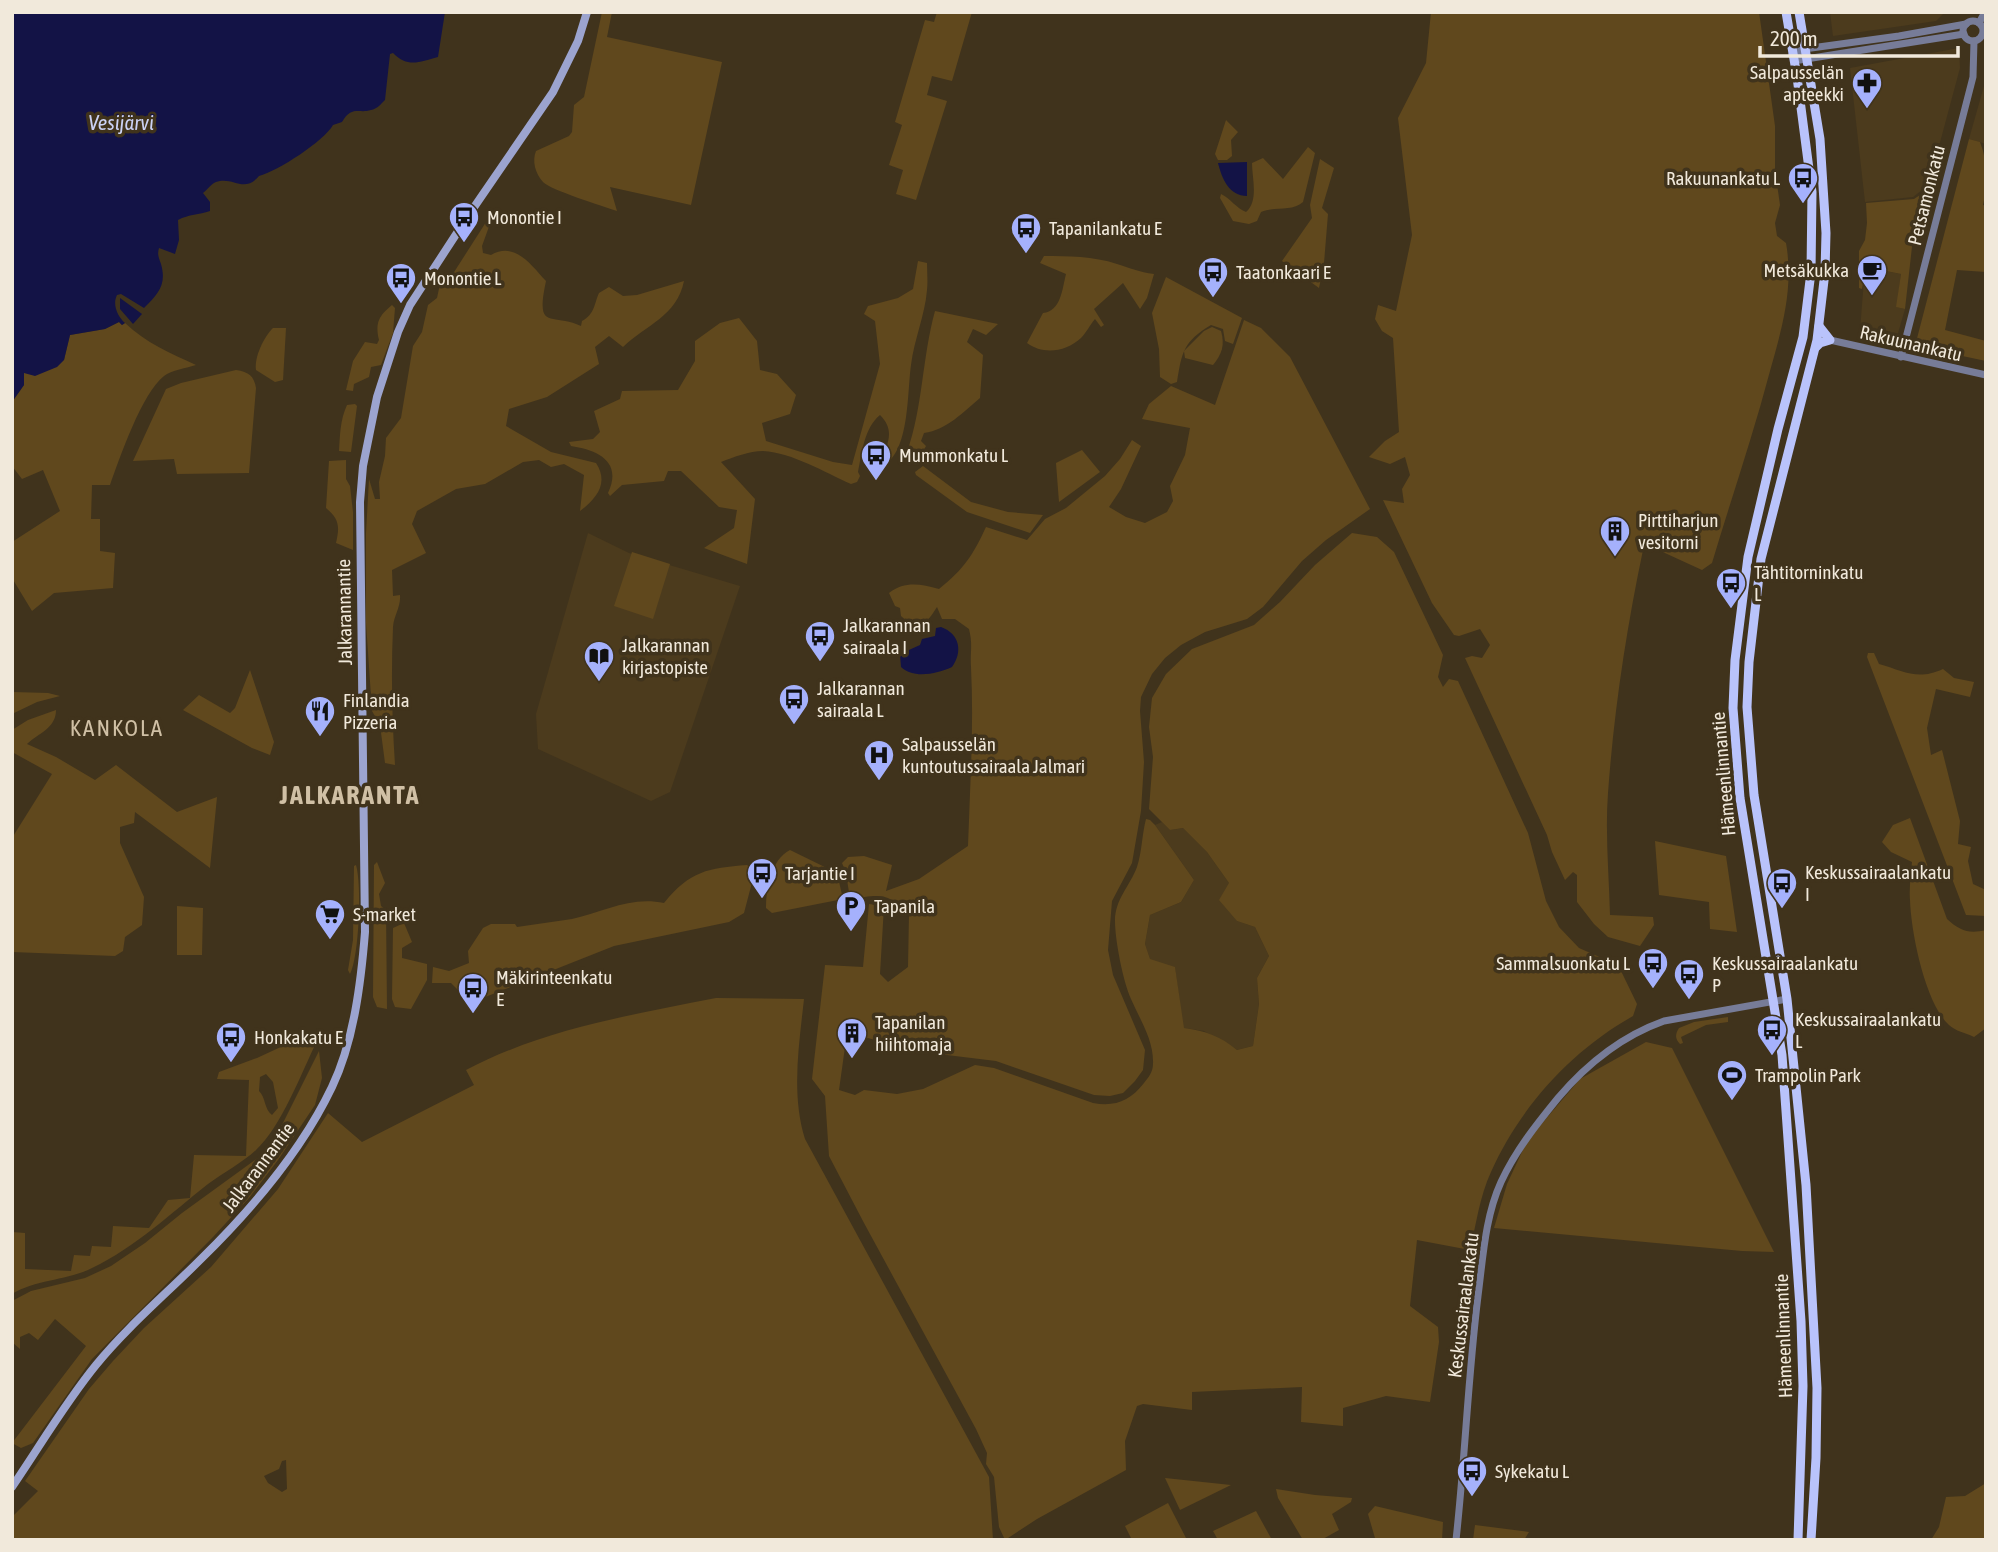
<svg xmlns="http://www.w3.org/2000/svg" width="1998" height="1552" viewBox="0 0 1998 1552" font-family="'Asap Condensed',sans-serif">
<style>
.built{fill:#4c3b1d}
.green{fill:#60481d;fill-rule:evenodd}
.water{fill:#131346}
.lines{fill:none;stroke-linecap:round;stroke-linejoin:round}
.tertiary{stroke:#777c98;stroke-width:7}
.secondary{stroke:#9ca4cf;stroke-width:8}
.primary{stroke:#b9c3fb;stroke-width:9}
.labels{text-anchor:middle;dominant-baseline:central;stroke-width:7;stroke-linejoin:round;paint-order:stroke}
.poi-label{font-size:19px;fill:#f1e9db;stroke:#40331c;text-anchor:start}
.street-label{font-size:19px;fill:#f1e9db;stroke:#40331c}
.water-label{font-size:21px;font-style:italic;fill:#cbd2f5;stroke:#40331c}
.quarter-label{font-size:23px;letter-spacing:2px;fill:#d0c0a5;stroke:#40331c}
.district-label{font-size:26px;font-weight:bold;letter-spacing:2px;fill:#d0c0a5;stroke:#40331c}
</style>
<rect width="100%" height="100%" fill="#40331c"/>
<g class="built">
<polygon points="1830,12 1945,12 1936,21 1833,36"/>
<polygon points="1959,48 1960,68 1931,176 1927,179 1922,190 1913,197 1865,202 1850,68"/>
<polygon points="1986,79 1986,144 1969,139"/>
<polygon points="1865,267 1901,274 1897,307 1905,309 1896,340 1860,330"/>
<polygon points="588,533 629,553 740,586 670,792 651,801 538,749 536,714"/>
<polygon points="1162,822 1170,830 1183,828 1207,852 1229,883 1237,921 1255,927 1269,956 1257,978 1259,1004 1253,1046 1237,1050 1204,1031 1183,1028 1175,968 1150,960 1145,944 1150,915 1181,902 1194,880 1155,825"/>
</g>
<g class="green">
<path d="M602,12H612L607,37L722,62L691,205L610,187L617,211C603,206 550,190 543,182C535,173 532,161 536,151L569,136L572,132L574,105L584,97Z"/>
<polygon points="937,12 972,12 952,81 932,76 927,95 947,101 916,200 896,194 903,170 889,165 902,125 895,122 925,20 934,22"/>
<path d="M1431,12H1759L1775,126V170L1780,205L1775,223L1777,236L1786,243C1794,288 1782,328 1770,371C1753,436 1731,499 1712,563L1702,570L1654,548L1643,550C1626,631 1614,711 1608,793C1605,833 1609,875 1610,915L1653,917L1654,925L1640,946L1608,937L1594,924L1577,902V875L1573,872L1565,880L1552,852L1547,835L1465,658L1472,656L1482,658L1490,645L1480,629L1459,636L1454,635L1432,603L1383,500L1404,503L1402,489L1410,475L1405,457L1390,464L1369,457L1385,441L1399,432L1393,338L1382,331L1375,319L1378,305L1396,311L1412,235L1398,118L1426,63Z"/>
<polygon points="1226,120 1238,132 1231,140 1232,156 1227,160 1218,160 1215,154"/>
<path d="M1969,139L1980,142C1988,162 1988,184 1983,205L1986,206V272L1957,270L1945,330L1986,341V361L1915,346Z"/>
<path d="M1308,147L1315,153L1303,202C1292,212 1275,206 1261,212L1257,221L1249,224L1233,221L1220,198L1221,194C1231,199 1236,208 1246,212C1259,201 1252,178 1252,163L1263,158L1283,179Z"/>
<polygon points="1320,159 1334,168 1322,208 1328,214 1324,263 1319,288 1282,261 1312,218 1310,205"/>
<polygon points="1923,193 1934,197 1926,233 1914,229 1905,309 1896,307 1901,274 1866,267 1862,289 1859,288 1859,251 1865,240 1867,223 1866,203 1914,199"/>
<path d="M488,219L491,221L482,246L483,253L491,255C515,241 531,265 546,281C535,333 552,312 581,326L582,321C595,314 594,304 599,293L609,287L623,296L637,295L684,281C677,316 646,325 623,347L609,336L595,347L599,364L547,397L509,409L506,426L551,452L596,463C609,483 597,498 580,511L584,475L564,464L551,467L539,460L523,462L485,484L456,489L417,511L412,524L426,553L392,570L393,596L400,595C401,607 394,615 393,627C391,673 392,719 395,765L385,763L380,725L372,711L366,623V533L369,479L375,499H380L379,482L385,456L386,438L401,418L413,346L422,332L428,305L437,298L440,284L449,280Z"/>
<path d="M1044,256C1068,256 1093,256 1117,264C1130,268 1139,272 1154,274L1147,298L1140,309L1123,283L1094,309L1104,325L1101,327L1095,319C1090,325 1086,333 1081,338C1066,352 1043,355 1027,343L1043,313C1061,311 1062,290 1066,274L1040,263Z"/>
<path d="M918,261L927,263C927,272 928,281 927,290C925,315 914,340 911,365C907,393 910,451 883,466L881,462C887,444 896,431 880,415C864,428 862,453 858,472L860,476L857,482L851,484C824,472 793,453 763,451C749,451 734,457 721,462L755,499L747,564L704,548L734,528L737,510L719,507L681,471H668L664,481L622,485L610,496L608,493C623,461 597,450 571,446L569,442L593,439L600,432L594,411L620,399L622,391L678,390L695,361V341L720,323L739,318L757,341L760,370L777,374L796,395L790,414L762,423L766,441L833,462L852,465L880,364L875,321L864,314L868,306L898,298L913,289Z"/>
<path d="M1166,277L1242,318L1233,344L1225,341L1223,329L1211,325C1183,342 1182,352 1177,382L1171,384L1160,377L1159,349L1152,313Z"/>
<path d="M392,305L395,308L393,333L381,365L371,367L369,377L354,384L353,391L346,390L353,361L365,342L377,344L379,340C375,322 379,316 392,305Z"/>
<path d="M935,311L998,324L986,335L973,329L967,342L983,355L980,398C963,412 947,430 924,433L921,441L926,446L921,455L911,460L907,452C923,407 922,358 935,311Z"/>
<path d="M1244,320L1261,328L1290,357L1370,509L1326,540L1302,561L1263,607L1247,619L1205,632L1181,645L1165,658L1152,674L1141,697L1140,711L1144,762L1141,811L1132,863L1112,901L1108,950L1113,975L1145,1050L1143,1070L1135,1081L1123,1093L1110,1096L1094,1095L996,1061L914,1051L868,1038L845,1047L839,1090L855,1095L864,1090L897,1094L923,1089L975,1065L994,1068L1093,1103C1115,1107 1130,1101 1144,1083C1148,1078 1153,1072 1153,1064C1154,1040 1140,1020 1131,999C1123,981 1115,940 1115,921C1115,899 1130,886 1137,867C1142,852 1142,834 1146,819L1150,820L1155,825L1194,880L1181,902L1150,915L1145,944L1150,959L1175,967L1184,1028C1206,1031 1220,1036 1237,1050L1253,1046L1259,1004L1257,978L1269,956L1255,927L1237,921L1219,900L1229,883L1207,852L1183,828L1170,830L1149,809L1153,757L1149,727L1152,698L1166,674L1192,649L1254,625L1280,602L1315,565L1352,533L1377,537L1394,552L1443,655L1438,677L1443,687L1449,679L1458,681L1528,833L1546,901L1559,927L1579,948L1613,963L1622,973L1637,1004L1633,1016C1571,1051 1520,1107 1491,1172C1480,1195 1476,1225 1470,1250L1417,1240L1410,1306L1438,1327L1439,1342L1430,1402L1386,1396L1343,1408V1426L1301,1422L1302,1387L1192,1392V1410L1143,1404L1137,1406L1125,1441L1126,1470L1037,1519L1005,1540L999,1527L994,1477L986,1464L987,1453L976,1429L864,1223L829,1156L825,1096L812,1079L825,965L863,967L869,904L884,906L880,974L888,982L908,967L909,914C887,891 879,895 850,899L846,873L842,863L848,857L864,856L892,865L886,891L919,879L968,846C970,786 974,727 971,667C970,652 973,645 969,629L955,619H942L937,607C925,626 919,632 901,616L900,608L895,606L889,593C905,581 920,584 939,589C964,569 973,555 986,527L1027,540L1045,519L1066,508L1105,476L1120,459L1132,440L1141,446L1121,489L1109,507L1126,517L1145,523L1167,512L1173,501L1170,486L1185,455L1190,428L1142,419L1149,404L1171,386L1215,405Z"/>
<path d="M119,322L122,325L125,323C146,343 170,353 196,365C187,368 171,370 164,376C142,393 120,457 110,485H92L91,519H100V551L115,553L113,588L54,593L32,611L12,578V542L60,511L43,470L22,479L12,466V402L24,385V373L64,360L70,335L105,329Z"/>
<path d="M1212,327L1221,331C1225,345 1222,354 1213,365L1185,358L1184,351L1204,331Z"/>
<path d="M273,328H286L283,380L275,382L256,370C254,357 264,337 273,328Z"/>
<path d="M236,370C249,372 254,376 256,388L249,473L177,474L174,459L133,461L166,389L181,383Z"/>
<path d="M355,404L357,406L351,452L339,451C340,435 340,420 347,405Z"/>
<polygon points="1082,450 1100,472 1059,502 1056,463"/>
<path d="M346,460V479L350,486L353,512V550L336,543C340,526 339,519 326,508L329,461Z"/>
<polygon points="923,466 971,502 1008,512 1043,515 1030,533 967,512 916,475 915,472"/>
<polygon points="632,552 670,564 653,619 614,606"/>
<path d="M1868,653H1874L1879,664C1904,671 1917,681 1943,669L1954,678L1974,682L1970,697L1936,689L1927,728L1931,755L1942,750L1960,821L1958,844L1971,847L1968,861L1973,884L1986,890V916L1966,915L1867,657Z"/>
<polygon points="250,670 274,742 270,755 252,748 183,710 199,695 230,713 235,708"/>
<polygon points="12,692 48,693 60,696 37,702 12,714"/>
<path d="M56,710C56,728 39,733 27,744L56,757L95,780L116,765L177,812L217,797L210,868L135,812L134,823L120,827V843L144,897L142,925L125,937L123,951L115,956L12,952V838L52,774L12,752V730L28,720Z"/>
<path d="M1910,818L1947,919C1960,931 1969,934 1986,930V1028L1974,1037C1966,1033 1955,1031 1949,1025C1925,1003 1911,932 1910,900C1909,888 1911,874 1912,862L1891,852L1882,842L1893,825Z"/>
<polygon points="1655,841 1726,856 1737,932 1710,929 1709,902 1659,895"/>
<path d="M790,850L837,873L843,899L772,913L766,908C766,887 771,860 790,850Z"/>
<polygon points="377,862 385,883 379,894 381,906 386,910 387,1009 377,1007 373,997 374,865"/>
<path d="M356,865C362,885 359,957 350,974L348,970L353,940L354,866Z"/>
<path d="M747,865L755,871L744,913L729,922L614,946L465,1005L464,996L451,983H432L433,967L449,971L469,963L468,951L483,928L491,924H515L517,927C535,924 554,922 572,919C604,912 630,896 664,903C690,871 708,868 747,865Z"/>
<polygon points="177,906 203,908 202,955 177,955"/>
<polygon points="404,923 412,942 402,948 402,958 427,964 427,980 411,1009 395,1007 392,999 393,928"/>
<path d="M716,998L804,999C799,1045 791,1094 805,1139L989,1477L993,1540H12V1517L38,1491L25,1481L89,1389L113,1361L144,1328L211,1267L278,1189L328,1113L362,1142L474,1085L466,1070C544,1029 630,1015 716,998ZM286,1460L287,1489L282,1492L268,1483L264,1476L279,1469L282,1461Z"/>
<path d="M1728,1017V1022L1706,1025L1681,1037L1683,1043L1680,1044C1675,1039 1675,1034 1679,1028L1694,1022Z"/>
<path d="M313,1032L316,1036V1043C301,1074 281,1127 256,1150C242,1163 224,1172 208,1184C171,1213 136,1247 92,1268C66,1281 37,1279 12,1294V1232L25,1233V1269L71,1271L74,1255L90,1256L92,1246L111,1247L113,1226L149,1228L168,1200L190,1198L194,1155L246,1156L249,1080L217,1079L219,1072L257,1058ZM266,1074L273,1082L278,1108L272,1115C264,1109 266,1098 259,1091L260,1077Z"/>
<polygon points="1646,1042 1672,1048 1774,1252 1742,1251 1494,1228 1507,1184 1527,1141 1580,1079"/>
<polygon points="319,1051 322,1078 315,1105 278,1160 249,1198 213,1237 92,1359 33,1443 21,1448 12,1443 86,1346 55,1319 38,1340 29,1333 20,1337 20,1349 12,1342 12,1301 31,1291 85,1278 111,1266 145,1243 182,1213 262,1155 283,1123"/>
<polygon points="1165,1478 1231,1485 1180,1510"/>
<polygon points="1986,1483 1986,1540 1931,1540 1939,1527 1946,1497 1965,1496"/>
<polygon points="1276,1489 1315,1495 1352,1498 1351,1502 1332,1514 1339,1530 1321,1540 1303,1540 1278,1498"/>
<polygon points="1168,1503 1187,1540 1132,1540 1125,1526"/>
<polygon points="1375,1506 1443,1522 1442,1540 1375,1538 1368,1514"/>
<polygon points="1256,1511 1272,1540 1218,1540 1213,1531"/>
<polygon points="1475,1525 1529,1532 1524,1540 1473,1540"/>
</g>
<g class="water">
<path d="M12,12H445L438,57C419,62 408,68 393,53L390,54L385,100C381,104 377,109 371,110C359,114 352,105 342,122L333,125C324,141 278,171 259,176C244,194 233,176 216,182C212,183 207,190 203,193L210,202V211C199,215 189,214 178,220L179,240L175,254L159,248C157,255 159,258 161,264C167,285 158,294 144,308L121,294L117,295C112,305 118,317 125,323L122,325L119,322L105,329L70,335L64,360L57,367L35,376L24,373V385L12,402Z"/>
<path d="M1247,162V196C1229,196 1222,179 1218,163Z"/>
<polygon points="120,298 142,314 133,324 120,309"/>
<path d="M941,627C960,634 963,652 952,667C937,674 913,679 901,667L900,654L920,645L922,639L935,636L936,628Z"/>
</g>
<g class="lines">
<g class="tertiary">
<circle cx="1973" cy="31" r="10"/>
<polyline points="1979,23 1985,12"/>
<polyline points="1792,55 1804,49 1899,36 1966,24"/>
<polyline points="1793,55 1800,60 1806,59 1964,34"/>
<polyline points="1830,340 1986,375"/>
<polyline points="1901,357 1973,77 1974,41"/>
<path d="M1456,1540C1465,1459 1468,1377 1478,1296C1483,1258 1485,1217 1501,1182C1516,1150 1536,1125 1558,1098C1586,1065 1622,1036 1664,1021L1787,999"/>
</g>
<path class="secondary" d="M12,1487C40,1446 65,1403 96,1365C127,1327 166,1294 201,1259C251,1210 301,1152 332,1087C354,1041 361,982 365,932L360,502L363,466L377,397L398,332L410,305L468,216L553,92L578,41L587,12"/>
<g class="primary">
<polyline points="1786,12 1797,77 1812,192 1811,272 1803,337 1778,429 1748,557 1735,660 1733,708 1740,798 1782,1055 1801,1321 1803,1386 1798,1540"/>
<polyline points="1799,12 1820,139 1826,233 1825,272 1817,340 1761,559 1749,662 1747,707 1754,795 1787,999 1806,1185 1817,1388 1816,1458 1811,1540"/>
<polyline points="1816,347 1820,343 1830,340 1819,326"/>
</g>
</g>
<defs>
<g id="pharmacy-pin" transform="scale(1.575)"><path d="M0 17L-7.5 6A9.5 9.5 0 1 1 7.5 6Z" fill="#a5b1fc" stroke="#40331c"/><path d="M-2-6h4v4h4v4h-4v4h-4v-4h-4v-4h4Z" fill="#111"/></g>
<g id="bus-pin" transform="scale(1.575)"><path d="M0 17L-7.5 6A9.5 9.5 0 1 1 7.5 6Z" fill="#a5b1fc" stroke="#40331c"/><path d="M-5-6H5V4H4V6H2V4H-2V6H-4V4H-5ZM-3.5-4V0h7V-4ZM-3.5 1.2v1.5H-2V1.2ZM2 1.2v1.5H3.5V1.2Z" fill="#111"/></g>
<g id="cafe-pin" transform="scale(1.575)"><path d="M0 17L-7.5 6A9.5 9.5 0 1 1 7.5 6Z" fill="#a5b1fc" stroke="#40331c"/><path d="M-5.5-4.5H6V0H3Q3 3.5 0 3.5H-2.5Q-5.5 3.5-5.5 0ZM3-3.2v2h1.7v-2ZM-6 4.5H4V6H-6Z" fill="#111"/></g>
<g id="building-pin" transform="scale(1.575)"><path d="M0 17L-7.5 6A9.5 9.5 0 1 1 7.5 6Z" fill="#a5b1fc" stroke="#40331c"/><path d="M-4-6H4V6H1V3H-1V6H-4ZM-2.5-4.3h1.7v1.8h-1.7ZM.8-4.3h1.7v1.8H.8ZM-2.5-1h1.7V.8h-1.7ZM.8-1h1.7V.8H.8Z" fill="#111"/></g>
<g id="library-pin" transform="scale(1.575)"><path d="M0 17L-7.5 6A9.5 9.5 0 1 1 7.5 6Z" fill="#a5b1fc" stroke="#40331c"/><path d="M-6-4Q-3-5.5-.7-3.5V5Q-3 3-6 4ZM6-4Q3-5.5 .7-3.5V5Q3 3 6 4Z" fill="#111"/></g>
<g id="restaurant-pin" transform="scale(1.575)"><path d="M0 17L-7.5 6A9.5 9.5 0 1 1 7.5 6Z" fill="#a5b1fc" stroke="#40331c"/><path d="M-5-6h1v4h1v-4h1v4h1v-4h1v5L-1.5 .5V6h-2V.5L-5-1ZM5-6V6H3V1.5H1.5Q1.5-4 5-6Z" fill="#111"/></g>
<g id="hospital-pin" transform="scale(1.575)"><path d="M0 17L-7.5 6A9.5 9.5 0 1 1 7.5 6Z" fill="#a5b1fc" stroke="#40331c"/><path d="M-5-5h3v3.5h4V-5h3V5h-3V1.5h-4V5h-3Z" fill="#111"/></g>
<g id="parking-pin" transform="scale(1.575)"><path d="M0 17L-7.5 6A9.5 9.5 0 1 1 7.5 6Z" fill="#a5b1fc" stroke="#40331c"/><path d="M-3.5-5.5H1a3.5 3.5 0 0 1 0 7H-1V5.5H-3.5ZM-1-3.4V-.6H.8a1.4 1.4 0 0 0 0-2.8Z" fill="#111"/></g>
<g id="supermarket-pin" transform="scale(1.575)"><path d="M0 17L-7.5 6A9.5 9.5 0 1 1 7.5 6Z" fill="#a5b1fc" stroke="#40331c"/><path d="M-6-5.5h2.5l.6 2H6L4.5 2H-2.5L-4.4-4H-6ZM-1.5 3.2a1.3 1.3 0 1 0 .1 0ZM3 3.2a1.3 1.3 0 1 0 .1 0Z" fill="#111"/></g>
<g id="stadium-pin" transform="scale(1.575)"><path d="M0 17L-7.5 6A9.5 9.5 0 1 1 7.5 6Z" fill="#a5b1fc" stroke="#40331c"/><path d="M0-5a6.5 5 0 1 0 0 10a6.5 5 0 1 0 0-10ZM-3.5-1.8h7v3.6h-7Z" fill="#111"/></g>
</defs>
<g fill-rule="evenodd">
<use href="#pharmacy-pin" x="1867" y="83"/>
<use href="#bus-pin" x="1803" y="178"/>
<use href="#bus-pin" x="464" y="217"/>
<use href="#bus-pin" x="1026" y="228"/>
<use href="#cafe-pin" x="1872" y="270"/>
<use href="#bus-pin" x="1213" y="272"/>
<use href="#bus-pin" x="401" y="278"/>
<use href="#bus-pin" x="876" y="455"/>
<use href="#building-pin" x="1615" y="531"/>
<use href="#bus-pin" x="1731" y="583"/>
<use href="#bus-pin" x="820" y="636"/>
<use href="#library-pin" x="599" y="656"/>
<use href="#bus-pin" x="794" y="699"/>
<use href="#restaurant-pin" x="320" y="711"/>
<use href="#hospital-pin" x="879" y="755"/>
<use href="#bus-pin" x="762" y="873"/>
<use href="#bus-pin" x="1782" y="883"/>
<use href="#parking-pin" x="851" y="906"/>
<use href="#supermarket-pin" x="330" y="914"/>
<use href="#bus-pin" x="1653" y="963"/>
<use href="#bus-pin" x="1689" y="974"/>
<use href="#bus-pin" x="473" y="988"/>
<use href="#bus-pin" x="1772" y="1030"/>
<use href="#building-pin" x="852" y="1033"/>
<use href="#bus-pin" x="231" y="1037"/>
<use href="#stadium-pin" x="1732" y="1075"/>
<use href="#bus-pin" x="1472" y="1471"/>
</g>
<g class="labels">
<g class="poi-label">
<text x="1844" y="72" text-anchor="end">Salpausselän<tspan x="1844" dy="22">apteekki</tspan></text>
<text x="1780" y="178" text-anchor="end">Rakuunankatu L</text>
<text x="487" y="217">Monontie I</text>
<text x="1049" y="228">Tapanilankatu E</text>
<text x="1849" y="270" text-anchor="end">Metsäkukka</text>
<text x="1236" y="272">Taatonkaari E</text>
<text x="424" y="278">Monontie L</text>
<text x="899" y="455">Mummonkatu L</text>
<text x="1638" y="520">Pirttiharjun<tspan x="1638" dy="22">vesitorni</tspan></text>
<text x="1754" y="572">Tähtitorninkatu<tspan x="1754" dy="22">L</tspan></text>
<text x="843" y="625">Jalkarannan<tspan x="843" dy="22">sairaala I</tspan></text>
<text x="622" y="645">Jalkarannan<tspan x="622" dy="22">kirjastopiste</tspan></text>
<text x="817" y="688">Jalkarannan<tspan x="817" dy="22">sairaala L</tspan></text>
<text x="343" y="700">Finlandia<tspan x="343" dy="22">Pizzeria</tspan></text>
<text x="902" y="744">Salpausselän<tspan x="902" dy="22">kuntoutussairaala Jalmari</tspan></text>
<text x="1805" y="872">Keskussairaalankatu<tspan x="1805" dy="22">I</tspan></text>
<text x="785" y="873">Tarjantie I</text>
<text x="874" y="906">Tapanila</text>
<text x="353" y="914">S-market</text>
<text x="1630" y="963" text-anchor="end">Sammalsuonkatu L</text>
<text x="1712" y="963">Keskussairaalankatu<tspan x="1712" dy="22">P</tspan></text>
<text x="496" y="977">Mäkirinteenkatu<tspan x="496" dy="22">E</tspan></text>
<text x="1795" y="1019">Keskussairaalankatu<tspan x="1795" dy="22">L</tspan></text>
<text x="875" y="1022">Tapanilan<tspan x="875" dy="22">hiihtomaja</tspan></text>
<text x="254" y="1037">Honkakatu E</text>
<text x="1755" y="1075">Trampolin Park</text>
<text x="1495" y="1471">Sykekatu L</text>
</g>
<g class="street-label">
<text transform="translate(1926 195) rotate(-76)">Petsamonkatu</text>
<text transform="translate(1911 343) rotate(13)">Rakuunankatu</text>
<text transform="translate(344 612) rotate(-91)">Jalkarannantie</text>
<text transform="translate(1723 774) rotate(-95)">Hämeenlinnantie</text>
<text transform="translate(258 1167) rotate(-53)">Jalkarannantie</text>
<text transform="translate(1463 1305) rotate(-83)">Keskussairaalankatu</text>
<text transform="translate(1783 1336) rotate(-92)">Hämeenlinnantie</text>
</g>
<g class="water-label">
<text x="121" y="122">Vesijärvi</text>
</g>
<g class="quarter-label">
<text x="117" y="728">KANKOLA</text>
</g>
<g class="district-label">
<text x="350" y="795">JALKARANTA</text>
</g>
</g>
<rect width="1998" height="1552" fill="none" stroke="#f1e9db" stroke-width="28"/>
<path d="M1760 46v10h198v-10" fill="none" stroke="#f1e9db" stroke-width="3.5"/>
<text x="1770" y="46" font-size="21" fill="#f1e9db" stroke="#40331c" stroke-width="5" paint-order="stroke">200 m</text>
</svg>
